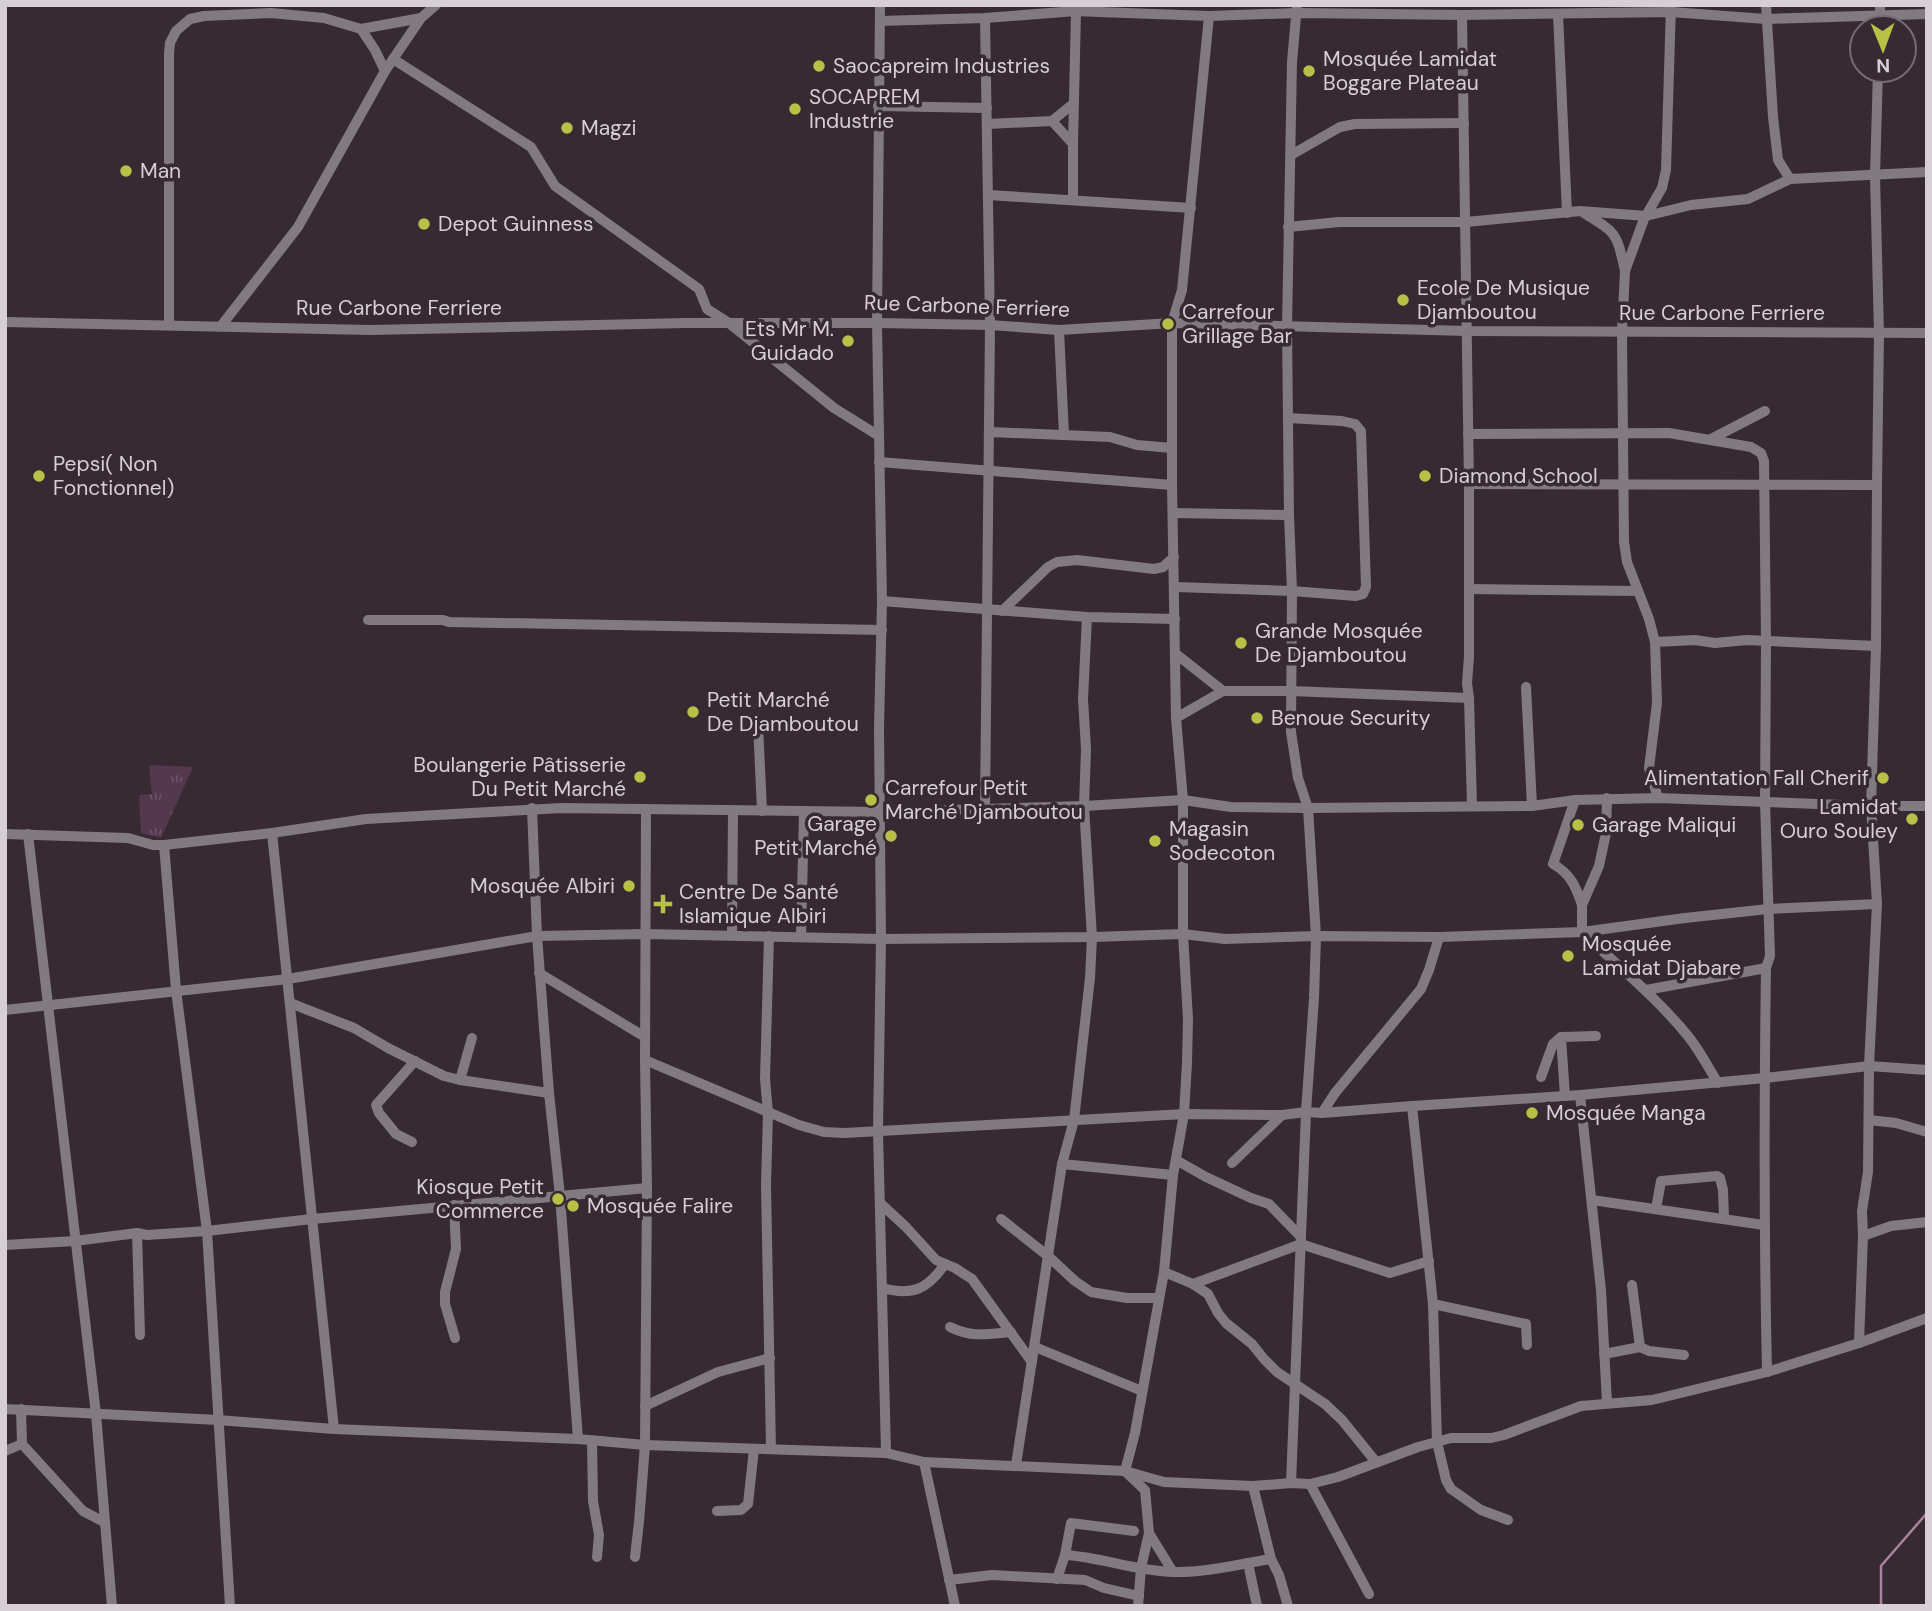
<svg xmlns="http://www.w3.org/2000/svg" width="1932" height="1611" viewBox="0 0 1932 1611" font-family="'DM Sans',sans-serif">
<style>
.grass{fill:url(#grass-tufts)}
.lines{fill:none;stroke-linecap:round;stroke-linejoin:round}
.stream{stroke:#a8849f;stroke-width:2.5}
.minor{stroke:#817a7f;stroke-width:10}
.poi-dot{fill:#b9c046;stroke:#372a33;stroke-width:2.5}
.labels{text-anchor:middle;dominant-baseline:central;stroke-width:7;stroke-linejoin:round;paint-order:stroke}
.poi-label{font-size:21px;fill:#d7cfd5;stroke:#372a33;text-anchor:start}
.street-label{font-size:21px;fill:#d7cfd5;stroke:#372a33}
</style>
<defs>
<pattern id="grass-tufts" width="24" height="20" patternUnits="userSpaceOnUse" patternTransform="scale(1.75)"><rect width="24" height="20" fill="#54384d"/><path d="M3 7l-1-3M5 7V3M7 7l1-3M15 17l-1-3M17 17v-4M19 17l1-3" fill="none" stroke="#6c5466"/></pattern>
</defs>
<rect width="100%" height="100%" fill="#372a33"/>
<polygon class="grass" points="149,765 193,767 161,838 141,833 139,795 152,794"/>
<g class="lines">
<polyline class="stream" points="1881,1606 1881,1566 1927,1513"/>
<g class="minor">
<polyline points="880,5 877,323 882,601 879,728 881,939 878,1131 886,1453"/>
<polyline points="1098,5 1099,12 1209,16 1297,13 1462,15 1671,12 1766,19 1927,14"/>
<polyline points="1766,5 1773,117 1778,160 1790,179"/>
<polyline points="1880,5 1880,28"/>
<polyline points="1558,14 1567,213"/>
<polyline points="1462,15 1469,484 1469,657 1467,683 1469,698 1472,806"/>
<polyline points="985,18 990,325 985,809"/>
<polyline points="880,21 985,18 1076,11 1099,12"/>
<polyline points="361,29 375,50 385,71"/>
<polyline points="393,59 531,147 555,186 699,289 707,309 729,323 834,408 879,436"/>
<polyline points="878,106 987,108"/>
<polyline points="1052,121 1073,144"/>
<polyline points="987,124 1052,121 1074,103"/>
<polyline points="1291,155 1340,127 1355,124 1464,123"/>
<polyline points="989,195 1191,208"/>
<polyline points="1073,200 1073,144 1076,11"/>
<path d="M1584,213C1618,234 1616,232 1625,271"/>
<polyline points="1288,227 1339,222 1466,222 1580,211 1646,216 1691,205 1748,199 1790,179 1927,172"/>
<polyline points="5,322 371,330 685,323 877,323 990,325 1059,330 1172,323 1467,331 1927,333"/>
<polyline points="169,324 169,54 170,43 176,31 190,19 204,16 271,13 324,18 361,29 421,18"/>
<polyline points="221,326 298,227 385,71 421,18 436,5"/>
<polyline points="1059,330 1064,435"/>
<polyline points="990,432 1110,437 1137,445 1172,448"/>
<path d="M1468,434L1669,433L1751,447L1761,453L1764,461L1766,642L1765,802L1770,956L1766,968C1764,1103 1764,1237 1767,1372"/>
<polyline points="1711,439 1765,411"/>
<polyline points="879,462 1172,485"/>
<polyline points="1469,484 1877,485"/>
<polyline points="1173,513 1289,515"/>
<polyline points="1175,587 1292,591 1356,596 1363,594 1366,587 1361,431 1355,424 1342,421 1288,418"/>
<polyline points="1469,589 1638,591"/>
<polyline points="882,601 1087,617 1175,619"/>
<polyline points="1002,611 1048,567 1057,562 1077,560 1154,569 1163,567 1174,557"/>
<polyline points="368,620 443,620 449,622 882,630"/>
<polyline points="1655,642 1695,640 1715,643 1747,640 1876,646"/>
<polyline points="1176,654 1223,691"/>
<polyline points="1526,687 1532,806"/>
<polyline points="1176,718 1223,691 1291,691 1469,698"/>
<polyline points="758,724 762,811"/>
<path d="M1607,798L1606,833L1599,866L1582,905V932C1618,966 1657,998 1688,1036C1700,1051 1708,1067 1718,1083"/>
<polyline points="1658,798 1649,768 1657,703 1655,642 1649,619 1627,562 1624,542 1622,332 1625,271 1644,219 1662,188 1666,170 1671,5"/>
<path d="M1575,800L1553,864C1571,874 1576,887 1582,905"/>
<polyline points="532,808 537,936 549,1093 560,1196 578,1439"/>
<polyline points="272,833 334,1429"/>
<polyline points="5,834 128,838 153,845 164,845 272,833 366,819 561,808 880,812 1084,806 1183,800 1231,807 1308,808 1532,806 1575,800 1658,798 1871,806 1927,806"/>
<polyline points="28,834 96,1414 112,1606"/>
<polyline points="164,845 176,990 207,1231 230,1606"/>
<polyline points="732,935 733,810"/>
<polyline points="769,936 765,1079 768,1113 766,1185 771,1449"/>
<polyline points="801,937 804,811"/>
<polyline points="539,973 645,1037"/>
<polyline points="1646,990 1766,968"/>
<polyline points="290,1003 354,1028 388,1048 444,1076 460,1080 549,1093"/>
<polyline points="5,1010 288,979 537,936 646,934 881,939 1092,937 1183,934 1225,939 1316,936 1439,937 1582,932 1685,918 1768,909 1877,904"/>
<polyline points="645,1060 799,1125 824,1132 845,1133 1184,1114 1282,1115 1306,1112 1322,1113 1412,1106 1580,1095 1765,1078 1869,1066 1927,1070"/>
<polyline points="1541,1077 1553,1044 1561,1037"/>
<polyline points="460,1080 472,1038"/>
<polyline points="1580,1095 1601,1290 1607,1403"/>
<polyline points="1565,1096 1561,1037 1596,1036"/>
<polyline points="1412,1106 1433,1304 1437,1442 1446,1480 1451,1489 1481,1510 1508,1520"/>
<polyline points="1322,1113 1335,1093 1421,989 1429,970 1439,937"/>
<polyline points="1869,1120 1896,1123 1927,1132"/>
<polyline points="412,1142 396,1134 379,1113 376,1105 415,1061"/>
<polyline points="1176,1160 1206,1177 1251,1198 1269,1204 1301,1237"/>
<polyline points="1232,1163 1282,1115"/>
<polyline points="1062,1164 1173,1175"/>
<polyline points="1592,1200 1764,1225"/>
<polyline points="880,1203 906,1227 936,1260 955,1268 972,1279 1032,1362"/>
<polyline points="454,1205 456,1249 445,1292 445,1304 455,1338"/>
<polyline points="1656,1209 1661,1181 1717,1176 1720,1178 1723,1190 1724,1218"/>
<polyline points="1001,1219 1048,1256 1075,1281 1091,1292 1127,1298 1159,1298"/>
<polyline points="137,1233 140,1335"/>
<polyline points="1863,1236 1891,1226 1927,1222"/>
<polyline points="5,1245 75,1241 137,1233 147,1235 207,1231 312,1219 647,1188"/>
<polyline points="1164,1272 1193,1284 1208,1294 1218,1313 1226,1323 1252,1344 1264,1359 1277,1372 1325,1404 1342,1420 1376,1462"/>
<polyline points="1193,1284 1301,1244 1390,1273 1429,1261"/>
<polyline points="1632,1285 1640,1347"/>
<path d="M882,1288C912,1296 927,1290 945,1264"/>
<polyline points="1433,1304 1526,1324 1527,1345"/>
<path d="M950,1327C972,1338 988,1334 1011,1332"/>
<polyline points="1859,1343 1863,1236 1862,1211 1868,1172 1869,1066 1877,904 1871,806 1876,646 1877,485 1879,333 1875,176 1878,70"/>
<polyline points="1035,1347 1142,1391"/>
<polyline points="1604,1354 1640,1347 1649,1351 1684,1355"/>
<polyline points="645,1406 718,1372 770,1358"/>
<polyline points="5,1409 218,1420 334,1429 578,1439 645,1445 886,1453 924,1462 1125,1471 1164,1482 1253,1486 1291,1483 1310,1484 1338,1477 1418,1447 1451,1438 1491,1438 1504,1435 1581,1406 1652,1400 1767,1372 1859,1343 1927,1318"/>
<polyline points="21,1409 22,1444 83,1511 104,1522"/>
<polyline points="592,1441 593,1501 599,1535 597,1557"/>
<polyline points="5,1451 22,1444"/>
<polyline points="924,1462 955,1606"/>
<polyline points="1016,1465 1062,1164 1074,1120 1090,978 1092,937 1084,806 1086,749 1083,699 1087,617"/>
<polyline points="1291,1483 1306,1112 1314,998 1316,936 1308,808 1298,778 1291,732 1292,591 1289,515 1287,327 1292,62 1297,5"/>
<polyline points="1310,1484 1369,1594"/>
<polyline points="1253,1486 1271,1559 1279,1575 1288,1606"/>
<polyline points="717,1511 741,1510 748,1504 754,1449"/>
<polyline points="1149,1533 1173,1572"/>
<path d="M1065,1555C1101,1557 1136,1571 1173,1572C1206,1573 1239,1564 1271,1559"/>
<polyline points="635,1557 639,1522 645,1445 647,1188 645,1060 646,809"/>
<polyline points="1248,1563 1257,1606"/>
<polyline points="1057,1579 1065,1555 1071,1523 1134,1531"/>
<polyline points="949,1580 992,1575 1085,1580 1104,1588 1139,1596"/>
<polyline points="1138,1606 1141,1568 1149,1533 1145,1490 1125,1471 1135,1433 1164,1272 1173,1175 1184,1114 1187,1063 1188,1019 1183,934 1183,800 1176,718 1172,485 1172,323 1182,290 1209,16"/>
</g>
</g>
<g class="poi-dot">
<circle cx="819" cy="66" r="7"/>
<circle cx="1309" cy="71" r="7"/>
<circle cx="795" cy="109" r="7"/>
<circle cx="567" cy="128" r="7"/>
<circle cx="126" cy="171" r="7"/>
<circle cx="424" cy="224" r="7"/>
<circle cx="1403" cy="300" r="7"/>
<circle cx="1168" cy="324" r="7"/>
<circle cx="848" cy="341" r="7"/>
<circle cx="39" cy="476" r="7"/>
<circle cx="1425" cy="476" r="7"/>
<circle cx="1241" cy="643" r="7"/>
<circle cx="693" cy="712" r="7"/>
<circle cx="1257" cy="718" r="7"/>
<circle cx="640" cy="777" r="7"/>
<circle cx="1883" cy="778" r="7"/>
<circle cx="871" cy="800" r="7"/>
<circle cx="1912" cy="819" r="7"/>
<circle cx="1578" cy="825" r="7"/>
<circle cx="891" cy="836" r="7"/>
<circle cx="1155" cy="841" r="7"/>
<circle cx="629" cy="886" r="7"/>
<path d="M659.5 893.5h7v7h7v7h-7v7h-7v-7h-7v-7h7z"/>
<circle cx="1568" cy="956" r="7"/>
<circle cx="1532" cy="1113" r="7"/>
<circle cx="558" cy="1199" r="7"/>
<circle cx="573" cy="1206" r="7"/>
</g>
<g class="labels">
<g class="poi-label">
<text x="1323" y="59">Mosquée Lamidat<tspan x="1323" dy="24">Boggare Plateau</tspan></text>
<text x="833" y="66">Saocapreim Industries</text>
<text x="809" y="97">SOCAPREM<tspan x="809" dy="24">Industrie</tspan></text>
<text x="581" y="128">Magzi</text>
<text x="140" y="171">Man</text>
<text x="438" y="224">Depot Guinness</text>
<text x="1417" y="288">Ecole De Musique<tspan x="1417" dy="24">Djamboutou</tspan></text>
<text x="1182" y="312">Carrefour<tspan x="1182" dy="24">Grillage Bar</tspan></text>
<text x="834" y="329" text-anchor="end">Ets Mr M.<tspan x="834" dy="24">Guidado</tspan></text>
<text x="53" y="464">Pepsi( Non<tspan x="53" dy="24">Fonctionnel)</tspan></text>
<text x="1439" y="476">Diamond School</text>
<text x="1255" y="631">Grande Mosquée<tspan x="1255" dy="24">De Djamboutou</tspan></text>
<text x="707" y="700">Petit Marché<tspan x="707" dy="24">De Djamboutou</tspan></text>
<text x="1271" y="718">Benoue Security</text>
<text x="626" y="765" text-anchor="end">Boulangerie Pâtisserie<tspan x="626" dy="24">Du Petit Marché</tspan></text>
<text x="1869" y="778" text-anchor="end">Alimentation Fall Cherif</text>
<text x="885" y="788">Carrefour Petit<tspan x="885" dy="24">Marché Djamboutou</tspan></text>
<text x="1898" y="807" text-anchor="end">Lamidat<tspan x="1898" dy="24">Ouro Souley</tspan></text>
<text x="877" y="824" text-anchor="end">Garage<tspan x="877" dy="24">Petit Marché</tspan></text>
<text x="1592" y="825">Garage Maliqui</text>
<text x="1169" y="829">Magasin<tspan x="1169" dy="24">Sodecoton</tspan></text>
<text x="615" y="886" text-anchor="end">Mosquée Albiri</text>
<text x="679" y="892">Centre De Santé<tspan x="679" dy="24">Islamique Albiri</tspan></text>
<text x="1582" y="944">Mosquée<tspan x="1582" dy="24">Lamidat Djabare</tspan></text>
<text x="1546" y="1113">Mosquée Manga</text>
<text x="544" y="1187" text-anchor="end">Kiosque Petit<tspan x="544" dy="24">Commerce</tspan></text>
<text x="587" y="1206">Mosquée Falire</text>
</g>
<g class="street-label">
<text transform="translate(967 306) rotate(2)">Rue Carbone Ferriere</text>
<text x="399" y="308">Rue Carbone Ferriere</text>
<text x="1722" y="313">Rue Carbone Ferriere</text>
</g>
</g>
<rect width="1932" height="1611" fill="none" stroke="#d7cfd5" stroke-width="14"/>
<g transform="translate(1883 49) rotate(179)"><circle r="33" fill="#372a33" stroke="#776c74" stroke-width="2"/>
<path d="M0-5L12 26L0 18L-12 26Z" fill="#b9c046"/>
<text y="-10" font-size="19" font-weight="bold" text-anchor="middle" fill="#d7cfd5">N</text>
</g>
</svg>
